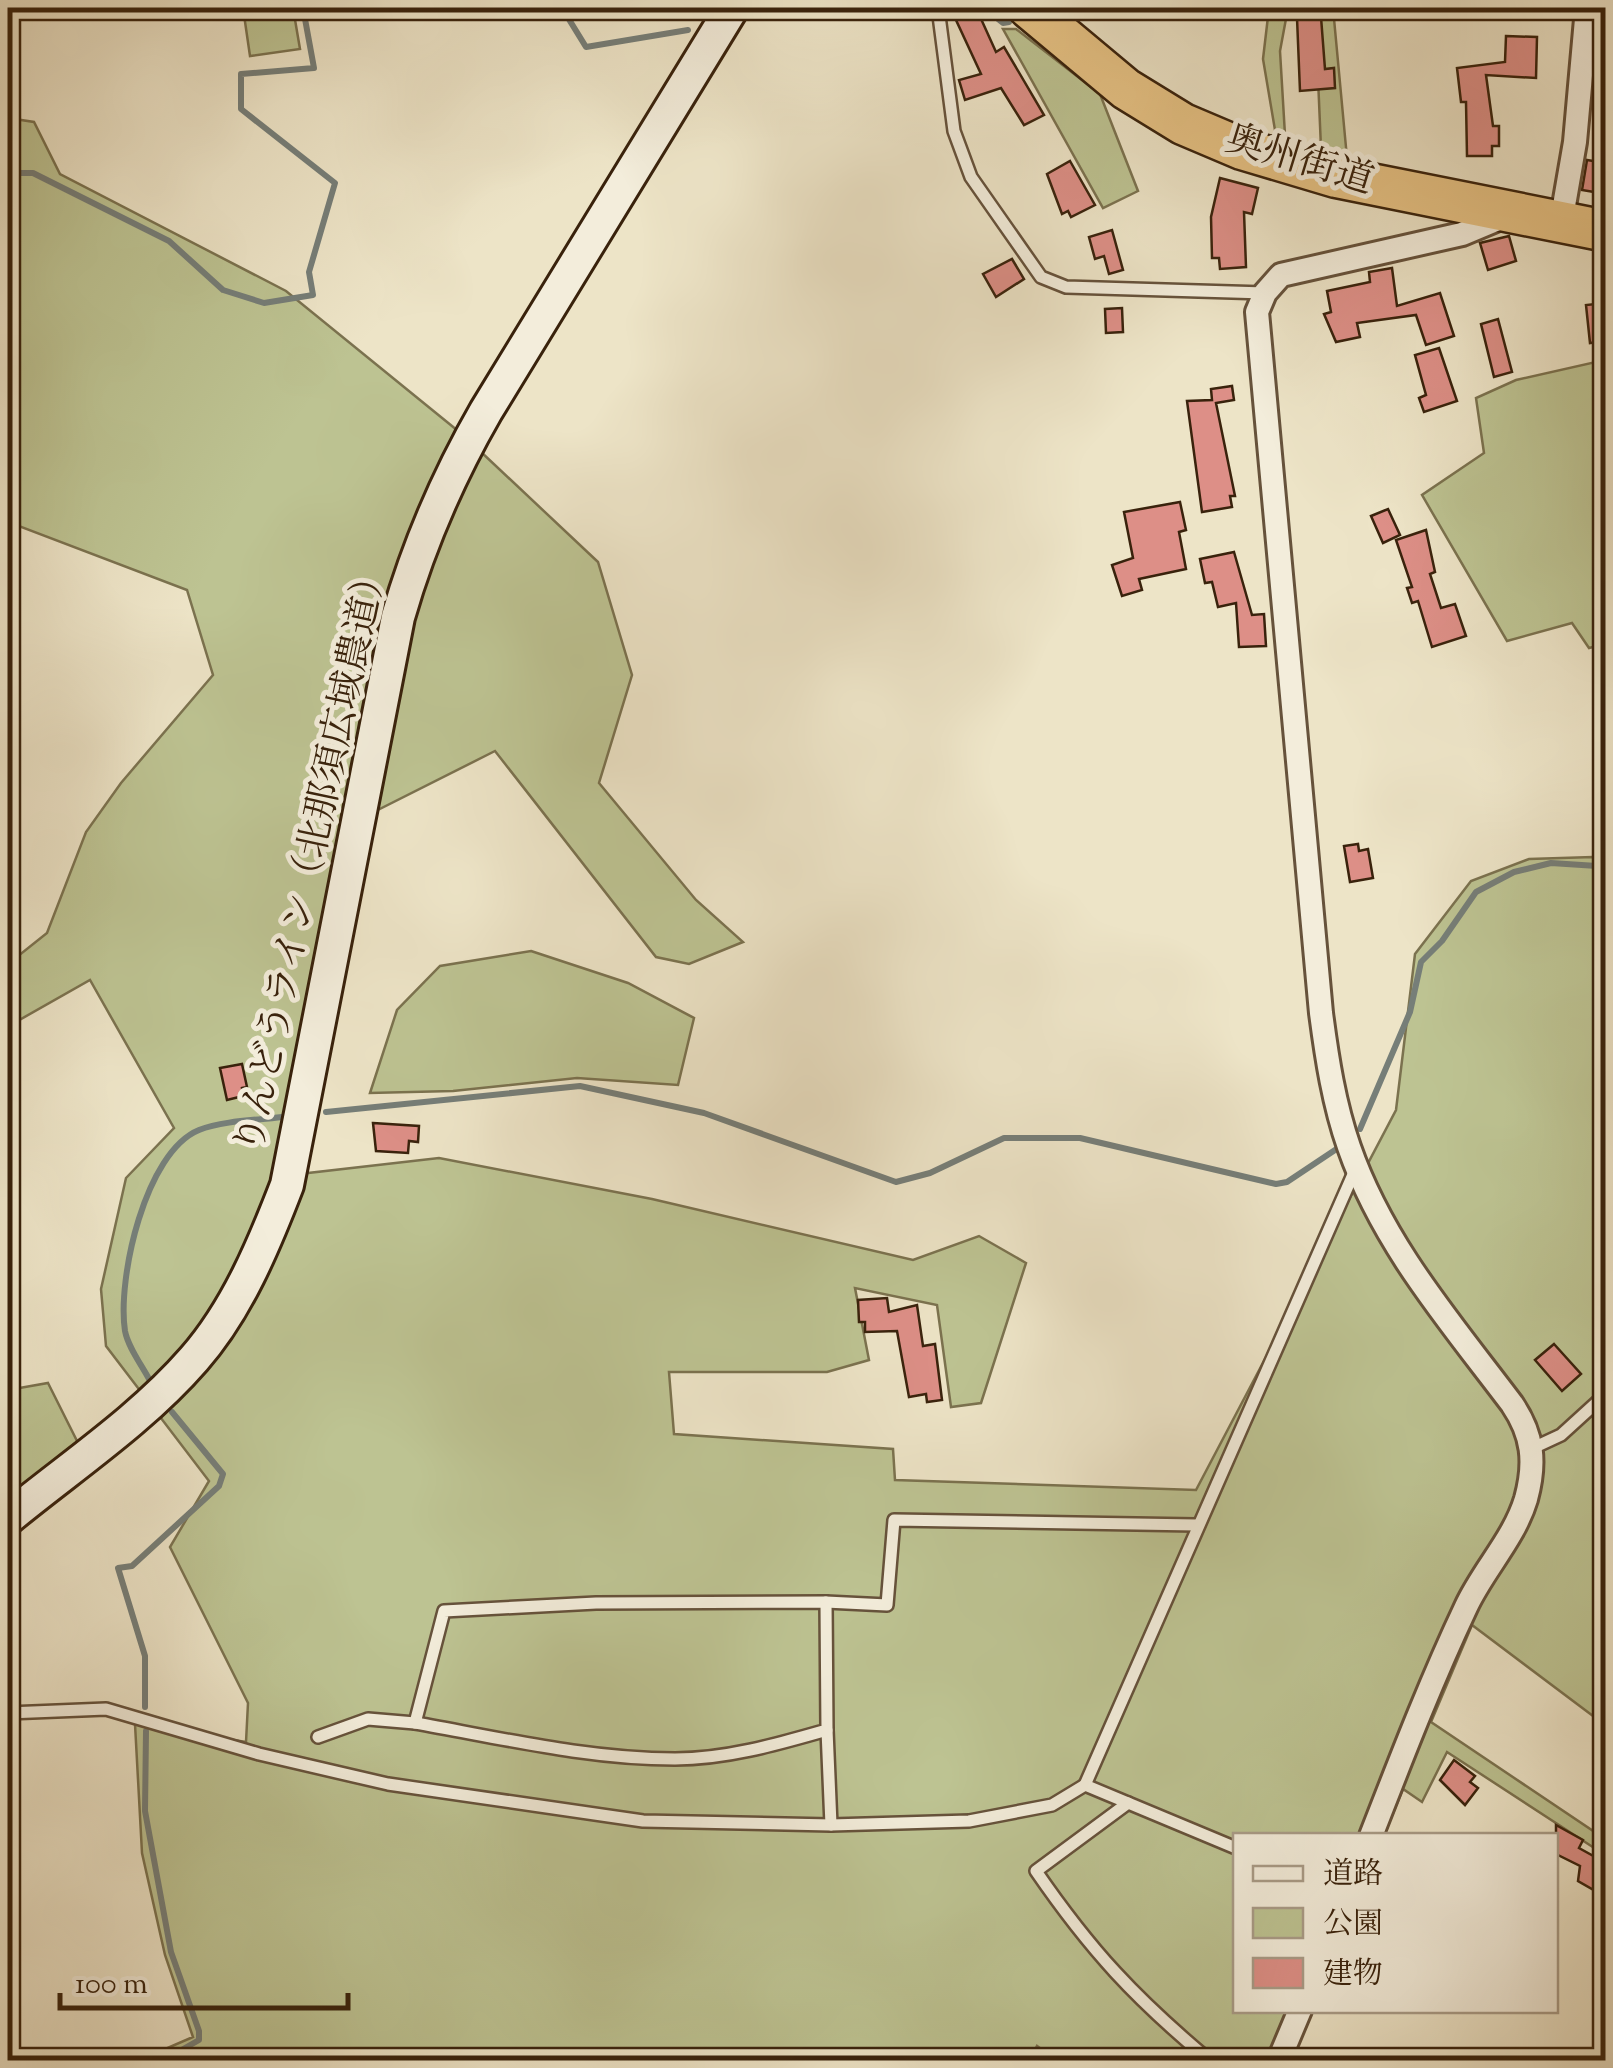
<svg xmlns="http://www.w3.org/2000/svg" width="1613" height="2068" viewBox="0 0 1613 2068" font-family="'Sorts Mill Goudy','Noto Serif JP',serif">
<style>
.green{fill:#bdc392;stroke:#7b724f;stroke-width:2.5}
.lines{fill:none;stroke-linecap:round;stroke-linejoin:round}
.stream{stroke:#767e78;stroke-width:6}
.building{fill:#dd8f87;stroke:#39220c;stroke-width:2.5}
.lane-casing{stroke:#66523b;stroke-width:16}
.street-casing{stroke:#66523b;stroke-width:28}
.secondary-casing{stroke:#39220c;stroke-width:38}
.highway-casing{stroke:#39220c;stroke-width:45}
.lane{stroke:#f3eddb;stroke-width:11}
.street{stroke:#f3eddb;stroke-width:22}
.secondary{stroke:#f3eddb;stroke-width:32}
.highway{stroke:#e6c284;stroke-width:40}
.labels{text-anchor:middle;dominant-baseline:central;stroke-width:10;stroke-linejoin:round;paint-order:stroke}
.street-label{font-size:38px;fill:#39220c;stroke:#f3eddb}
</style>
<rect width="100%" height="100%" fill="#ede4c7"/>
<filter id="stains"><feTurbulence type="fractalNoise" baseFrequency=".002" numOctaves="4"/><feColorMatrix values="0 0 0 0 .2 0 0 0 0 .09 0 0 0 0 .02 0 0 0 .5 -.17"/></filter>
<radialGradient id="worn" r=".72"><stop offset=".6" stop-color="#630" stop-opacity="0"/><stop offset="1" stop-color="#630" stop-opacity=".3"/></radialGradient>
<g class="green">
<polygon points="243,8 293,8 300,49 250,56"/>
<polygon points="1269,8 1288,8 1280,51 1285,135 1276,136 1263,59"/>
<polygon points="1315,8 1333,8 1347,158 1321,148"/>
<polygon points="1003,29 1016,29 1100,94 1138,191 1103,208"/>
<polygon points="8,118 34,122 60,174 286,291 463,435 598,562 632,675 599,783 696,900 743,942 689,964 656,957 495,751 350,824 299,1174 439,1158 652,1199 913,1260 979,1236 1026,1263 981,1403 951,1407 937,1305 855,1288 869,1360 827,1372 669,1372 674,1434 893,1449 895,1480 1196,1490 1396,1110 1415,954 1471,881 1529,859 1593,857 1605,862 1605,1725 1472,1625 1431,1722 1605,1839 1605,1855 1447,1752 1422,1802 1403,1789 1384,1835 1236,1836 1236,2010 1312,2011 1289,2060 1056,2060 1037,2046 1030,2060 30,2060 163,2050 193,2037 165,1955 142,1853 135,1724 246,1742 248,1703 170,1547 209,1481 106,1346 101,1289 126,1178 174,1128 90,980 14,1023 8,1013 8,964 47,933 86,832 121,783 213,675 187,590 8,522"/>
<polygon points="1600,361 1606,366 1605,644 1589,648 1572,623 1507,641 1422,495 1484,453 1476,398 1516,380"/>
<polygon points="531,951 628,983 694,1018 678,1085 577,1078 453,1091 370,1093 397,1010 440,966"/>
<polygon points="48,1383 79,1445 8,1502 8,1390"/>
</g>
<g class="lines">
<g class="stream">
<polyline points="562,8 586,47 688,30"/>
<polyline points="908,8 928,9"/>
<polyline points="984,8 1003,23 1009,22"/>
<polyline points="756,17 800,8"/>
<polyline points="8,173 33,173 169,241 223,290 264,303 313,295 309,272 335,183 241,109 241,74 314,68 303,8"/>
<polyline points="326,1112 580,1086 704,1113 896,1182 930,1173 1004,1138 1080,1138 1276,1184 1287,1182 1341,1146"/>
<polyline points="1360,1129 1410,1012 1421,962 1442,941 1476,892 1514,872 1551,863 1597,866 1606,874"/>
<path d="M149,1379C141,1364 128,1347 125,1331C117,1279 145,1152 199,1130C224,1120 263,1120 291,1116"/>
<polyline points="145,1707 145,1656 118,1568 132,1566 219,1486 223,1474 172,1412"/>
<polyline points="146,1731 145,1811 171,1952 199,2031 199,2040 164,2060"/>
</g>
</g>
<g class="building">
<polygon points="977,10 996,52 1004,47 1044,115 1024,125 1001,88 965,100 959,80 981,74 956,20"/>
<polygon points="1321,17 1325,69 1334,68 1335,88 1300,91 1297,18"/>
<polygon points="1506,36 1537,37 1536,78 1486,75 1493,126 1499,126 1499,146 1492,146 1492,156 1467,156 1466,102 1461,102 1457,68 1505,62"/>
<polygon points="1587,160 1606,163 1606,194 1582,190"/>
<polygon points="1070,161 1095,205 1071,217 1068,211 1062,214 1047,174"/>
<polygon points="1220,178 1258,188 1252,214 1244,212 1246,267 1220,269 1219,258 1212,258 1211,217"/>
<polygon points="1112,230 1123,270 1109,274 1104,256 1095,259 1089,237"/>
<polygon points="1509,236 1516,261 1488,270 1480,243"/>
<polygon points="1012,259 1024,279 996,297 983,274"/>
<polygon points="1392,268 1397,306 1440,293 1454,336 1426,345 1416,315 1357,323 1360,337 1336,342 1324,314 1331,312 1327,291 1370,282 1369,272"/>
<polygon points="1606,303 1606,341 1590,343 1586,305"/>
<polygon points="1122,308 1123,332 1106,333 1105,309"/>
<polygon points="1498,319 1512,372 1494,377 1481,324"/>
<polygon points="1439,348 1457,401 1424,412 1419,398 1426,395 1415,355"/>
<polygon points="1232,386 1234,400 1216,403 1235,496 1230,496 1232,507 1202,512 1187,401 1212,400 1211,389"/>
<polygon points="1180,502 1186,530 1179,532 1186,569 1139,579 1142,590 1122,596 1112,565 1133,558 1124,512"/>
<polygon points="1388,509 1400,535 1383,543 1371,516"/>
<polygon points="1426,530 1435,572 1430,574 1441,608 1455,604 1466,636 1432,647 1418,601 1412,603 1407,588 1412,587 1396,540"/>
<polygon points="1234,552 1252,615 1264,614 1266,646 1239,647 1236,603 1218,607 1212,582 1205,583 1200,559"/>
<polygon points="1358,844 1359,851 1368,849 1373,878 1350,882 1344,846"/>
<polygon points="242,1064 247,1087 242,1088 243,1096 227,1100 220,1068"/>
<polygon points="373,1123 419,1126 418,1142 409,1141 408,1153 376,1151"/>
<polygon points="887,1298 889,1312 917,1305 923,1346 935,1344 942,1400 927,1402 926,1394 909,1397 897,1331 865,1332 865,1322 859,1322 858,1300"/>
<polygon points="1554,1344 1581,1374 1562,1391 1535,1360"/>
<polygon points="1454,1760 1475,1776 1470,1782 1478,1788 1465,1805 1440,1780"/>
<polygon points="1556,1825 1583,1840 1579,1848 1606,1863 1606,1897 1578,1881 1580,1866 1556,1854"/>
</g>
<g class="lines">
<g class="lane-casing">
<g id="lane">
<polyline points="938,8 954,131 971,177 1041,277 1066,287 1265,293"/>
<polyline points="1533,1448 1561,1435 1606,1394"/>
<path d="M826,1602L827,1730C778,1744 727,1759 675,1759C588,1759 501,1738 415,1723L444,1611L596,1603Z"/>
<polyline points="826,1602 887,1605 894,1520 1196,1525"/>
<polyline points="8,1713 106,1709 259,1754 388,1784 643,1821 831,1825 969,1821 1052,1805 1085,1785 1236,1848"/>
<polyline points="827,1730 831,1825"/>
<polyline points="318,1737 368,1719 415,1723"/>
<polyline points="1085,1785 1355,1170"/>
<path d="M1128,1803L1036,1871C1091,1951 1135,1998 1209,2060"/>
</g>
</g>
<g class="street-casing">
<g id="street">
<polyline points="1561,223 1575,142 1587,8"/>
<path d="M1371,1836C1401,1759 1431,1681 1466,1607C1483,1570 1514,1539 1526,1499C1536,1462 1533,1435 1512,1404C1451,1323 1383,1245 1349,1147C1334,1104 1327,1059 1321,1013L1257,312L1265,293L1281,275L1462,234L1505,216"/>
<polyline points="1279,2060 1300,2010"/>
</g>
</g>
<g class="secondary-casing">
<path id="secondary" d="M8,1518C70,1467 141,1420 194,1359C237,1310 264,1245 287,1185L398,617C419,544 448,477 486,411L732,8"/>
</g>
<g class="highway-casing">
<polyline id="highway" points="1029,8 1126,89 1183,124 1242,149 1336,177 1606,231"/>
</g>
<use href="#lane" class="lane"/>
<use href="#street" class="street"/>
<use href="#secondary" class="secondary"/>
<use href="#highway" class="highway"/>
</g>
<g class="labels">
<g class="street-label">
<text transform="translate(1299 162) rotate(17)">奥州街道</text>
<text transform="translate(314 857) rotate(-78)">りんどうライン（北那須広域農道）</text>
</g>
</g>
<rect width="1613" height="2068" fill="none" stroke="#ede4c7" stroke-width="40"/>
<rect x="10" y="10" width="1593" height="2048" fill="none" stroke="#39220c" stroke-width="5"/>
<rect x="20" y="20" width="1573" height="2028" fill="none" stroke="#39220c" stroke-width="2.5"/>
<rect x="1233" y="1833" width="325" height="180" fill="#f3eddb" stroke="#a99c88" stroke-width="2.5"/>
<rect x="1253" y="1866" width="50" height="15" fill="#f3eddb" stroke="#a99c88" stroke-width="2.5"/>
<text x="1323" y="1883" font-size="30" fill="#39220c">道路</text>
<rect x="1253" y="1908" width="50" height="30" fill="#bdc392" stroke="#a99c88" stroke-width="2.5"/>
<text x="1323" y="1933" font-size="30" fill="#39220c">公園</text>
<rect x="1253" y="1958" width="50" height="30" fill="#dd8f87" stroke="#a99c88" stroke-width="2.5"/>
<text x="1323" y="1983" font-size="30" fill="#39220c">建物</text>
<path d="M60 1993v15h288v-15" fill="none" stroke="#39220c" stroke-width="5"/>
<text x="75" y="1993" font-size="30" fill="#39220c" stroke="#f3eddb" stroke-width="8" paint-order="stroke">100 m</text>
<rect width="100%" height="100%" filter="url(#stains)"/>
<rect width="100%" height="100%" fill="url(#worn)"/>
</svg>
